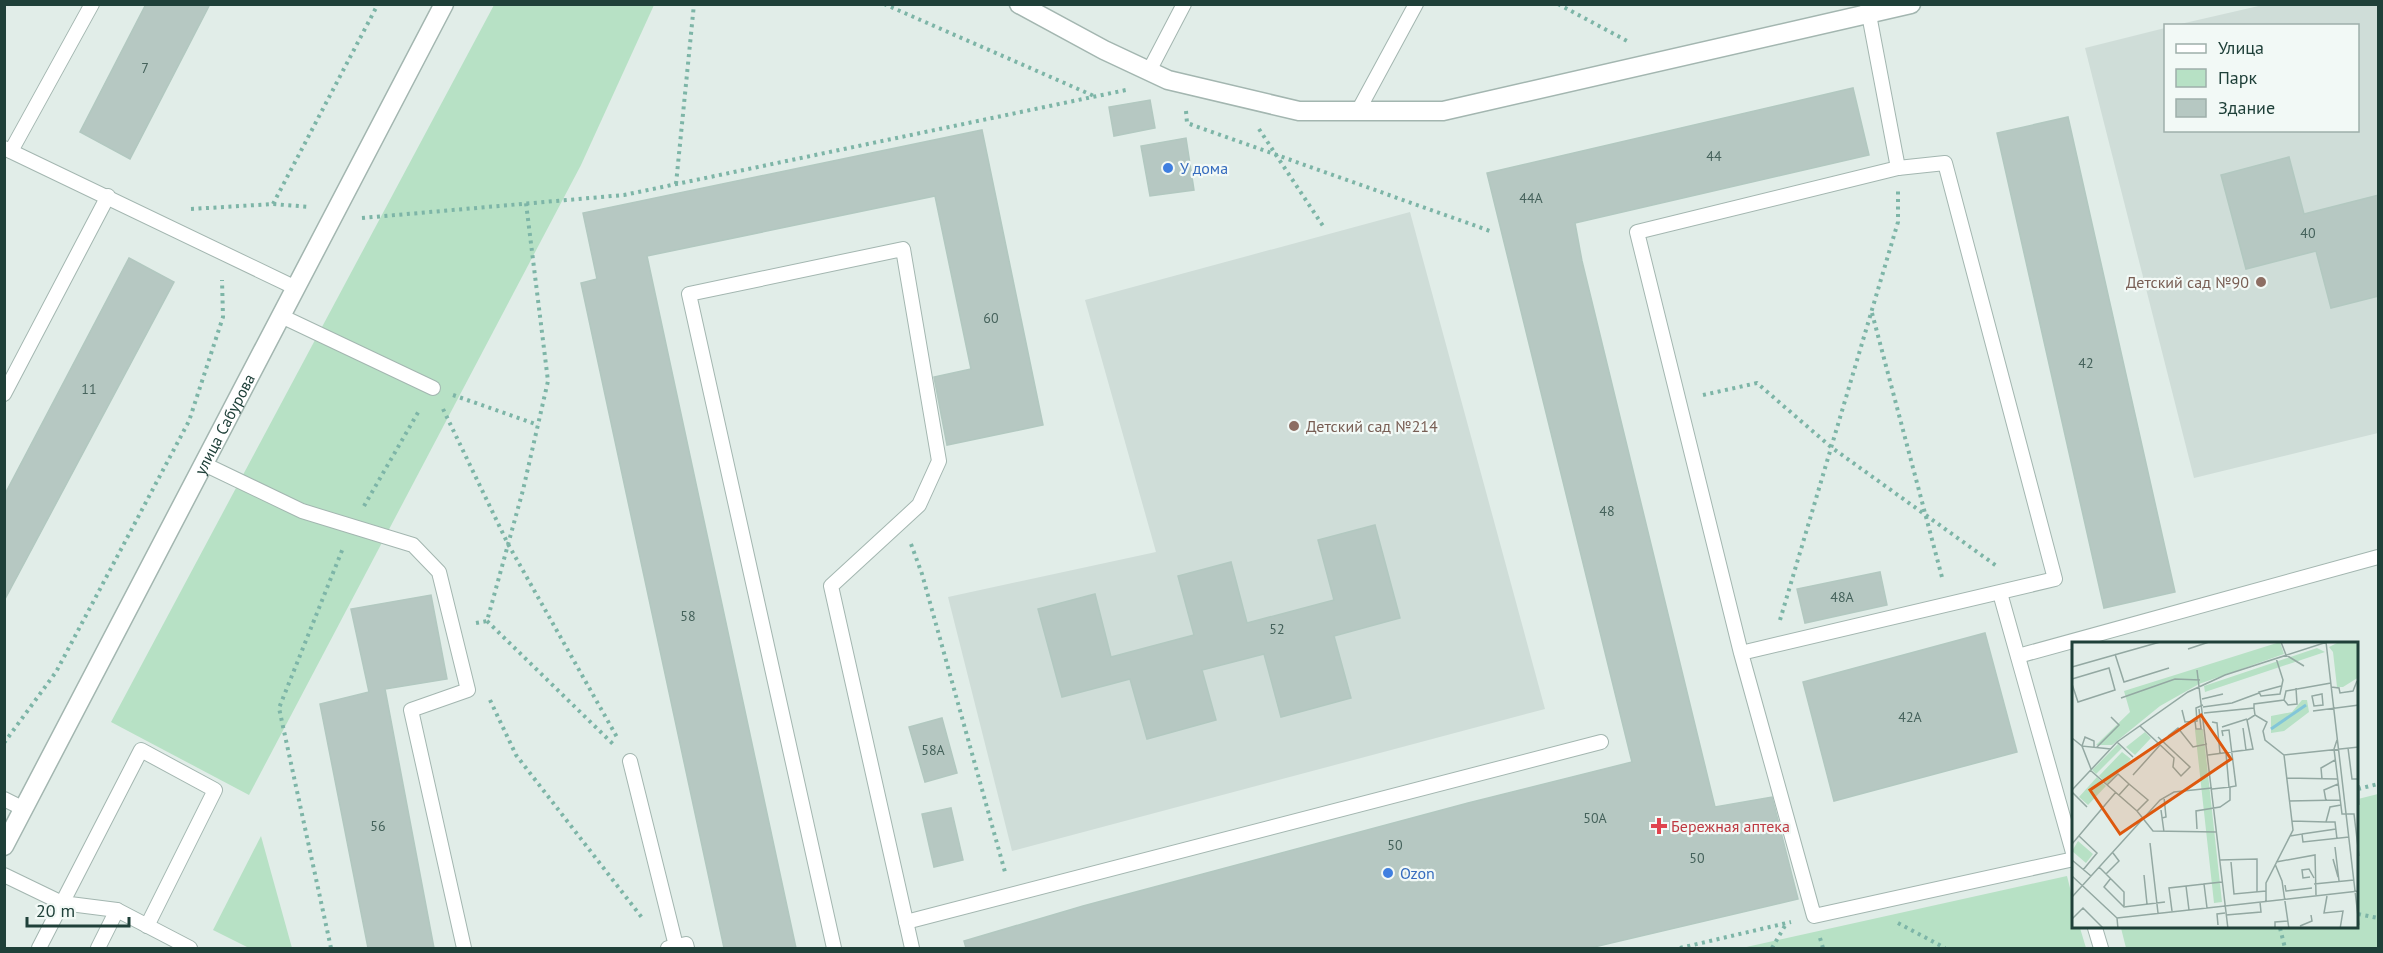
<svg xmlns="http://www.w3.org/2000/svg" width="2383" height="953" viewBox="0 0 2383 953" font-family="'PT Sans',sans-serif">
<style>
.built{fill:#cfddd8}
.green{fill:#b7e1c5}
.building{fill:#b6c8c2;stroke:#b2c8c0;stroke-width:1.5}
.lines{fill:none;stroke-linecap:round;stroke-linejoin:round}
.lane-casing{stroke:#a3b6b0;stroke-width:16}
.street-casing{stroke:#a3b6b0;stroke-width:21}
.path{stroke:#7db5a7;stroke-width:4;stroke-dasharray:3 4.5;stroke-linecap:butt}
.lane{stroke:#fff;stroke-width:14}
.street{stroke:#fff;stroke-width:18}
.shop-dot{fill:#3f7fe0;stroke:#f2f9f6;stroke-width:2}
.education-dot{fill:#8d6e63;stroke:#f2f9f6;stroke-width:2}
.health-dot{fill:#e0444e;stroke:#f2f9f6;stroke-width:2}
.labels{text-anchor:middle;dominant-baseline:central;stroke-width:4.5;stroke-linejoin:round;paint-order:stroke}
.number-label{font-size:14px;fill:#45625b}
.shop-label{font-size:16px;fill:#366cbe;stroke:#f2f9f6;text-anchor:start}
.education-label{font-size:16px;fill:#785e54;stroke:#f2f9f6;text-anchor:end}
.street-label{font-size:16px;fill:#1f4039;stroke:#f2f9f6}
.health-label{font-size:16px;fill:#be3a42;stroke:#f2f9f6;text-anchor:start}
.inset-river{fill:none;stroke:#82c6d9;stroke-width:3}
.inset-road{fill:none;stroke:#93a8a2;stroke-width:1.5}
.view{fill:#de580e;fill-opacity:0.15;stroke:#de580e;stroke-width:3}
.inset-edge{fill:none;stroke:#1f4039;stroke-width:3}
</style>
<rect width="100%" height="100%" fill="#e1ede8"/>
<g class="built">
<polygon points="2263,5 2378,5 2378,433 2194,478 2085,48 2165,28 2166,130 2358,130 2358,26 2176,25"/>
<polygon points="1410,212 1545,709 1012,851 948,597 1156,552 1085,300"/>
</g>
<g class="green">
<polygon points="494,5 654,5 581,165 249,795 111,722"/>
<polygon points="2378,794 2378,948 2126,948 2121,928 2358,928 2358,799"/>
<polygon points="261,836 292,948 249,948 213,930"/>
<polygon points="2067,876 2074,904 2074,928 2080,928 2086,948 1742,948"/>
</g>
<g class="building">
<polygon points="146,4 210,4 130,159 80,132"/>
<polygon points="1853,88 1869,155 1575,223 1582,261 1715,807 1772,797 1798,899 1590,948 966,948 964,941 1083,906 1468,803 1632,762 1487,173"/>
<polygon points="1150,100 1155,128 1114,136 1109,107"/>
<polygon points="2068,117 2175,592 2104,608 1997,133"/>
<polygon points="982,130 1043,425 947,445 934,377 971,369 935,196 647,256 796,948 724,948 581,283 597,279 583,213"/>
<polygon points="1186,138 1194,190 1150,196 1141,146"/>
<polygon points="2289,157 2304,214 2379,195 2379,296 2331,308 2316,251 2246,269 2221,175"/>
<polygon points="129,258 174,282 4,601 4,496"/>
<polygon points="1375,525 1400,618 1334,636 1351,698 1281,717 1264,654 1202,670 1216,720 1147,739 1130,679 1062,697 1038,609 1095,594 1111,657 1194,635 1178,576 1231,562 1247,623 1334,600 1318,540"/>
<polygon points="1880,572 1887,605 1805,623 1797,589"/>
<polygon points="431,595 447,679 385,689 434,948 368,948 320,704 369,692 351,609"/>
<polygon points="1985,633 2017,752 1834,801 1803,682"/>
<polygon points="942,718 957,773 925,782 909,727"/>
<polygon points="951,808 963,860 934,867 922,814"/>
</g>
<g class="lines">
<g class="lane-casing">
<g id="lane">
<polyline points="1867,4 1898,168"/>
<polyline points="1149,71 1184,4"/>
<polyline points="1358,111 1416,4"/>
<polyline points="4,148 296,288"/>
<polyline points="11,151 92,4"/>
<polyline points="281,316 433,388"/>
<polyline points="4,394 108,196"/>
<polyline points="204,464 302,511 413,545 439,572 468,690 411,710 464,948"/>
<polyline points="2000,593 2074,856"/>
<polyline points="1741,653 1637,232 1898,168 1945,163 2055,579 1741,653 1814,916 2074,859"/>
<polyline points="2018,656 2378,557"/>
<polyline points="630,761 676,946"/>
<polyline points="4,799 24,809"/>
<polyline points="4,875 62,903 117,910"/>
<polyline points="906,922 1601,742"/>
<polyline points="2095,928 2101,948"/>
<polyline points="39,948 141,750 215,790 147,926"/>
<polyline points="98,948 117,910 190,948"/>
<polyline points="668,948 686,944 687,948"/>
<polyline points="834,948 689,294 903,249 939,461 919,505 831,586 912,948"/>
</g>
</g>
<g class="street-casing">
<g id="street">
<polyline points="1019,4 1104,50 1168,80 1299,111 1443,111 1911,4"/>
<path id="s1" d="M4,846L444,4"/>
</g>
</g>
<g class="path">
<polyline points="884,4 1094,96"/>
<polyline points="1558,4 1629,42"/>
<polyline points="1186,111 1187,123 1490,231"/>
<polyline points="1259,129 1325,229"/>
<polyline points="676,184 694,4"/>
<polyline points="273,204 378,4"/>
<polyline points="191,209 273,204 310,207"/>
<polyline points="362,218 624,195 1126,90"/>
<polyline points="1872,313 1943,581"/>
<polyline points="453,395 538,425"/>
<polyline points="1703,395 1757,383 1831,447 1998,567"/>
<polyline points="443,409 508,544 618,739"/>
<polyline points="364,506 420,409"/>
<polyline points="911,544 922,574 1005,872"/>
<polyline points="1780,620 1898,222 1898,191"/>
<polyline points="487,621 615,746"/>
<polyline points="476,623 487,621 523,490 548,381 526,203"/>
<polyline points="490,700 516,755 643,919"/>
<polyline points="4,743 56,672 189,421 223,317 222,280"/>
<polyline points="2358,789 2378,784"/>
<polyline points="2358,914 2378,918"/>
<polyline points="1898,923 1945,948"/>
<polyline points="2280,928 2285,948"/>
<polyline points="1820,938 1823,948"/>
<polyline points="331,948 279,708 343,548"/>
<polyline points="1680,948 1791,922"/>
<polyline points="1772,948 1786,924"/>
</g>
<use href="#lane" class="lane"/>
<use href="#street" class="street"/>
</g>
<g class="shop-dot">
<circle cx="1168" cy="168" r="6"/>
<circle cx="1388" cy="873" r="6"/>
</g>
<g class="education-dot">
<circle cx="2261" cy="282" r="6"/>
<circle cx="1294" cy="426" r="6"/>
</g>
<path class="health-dot" d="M1656 817h6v6h6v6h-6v6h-6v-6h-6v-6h6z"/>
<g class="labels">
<g class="number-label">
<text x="145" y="68">7</text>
<text x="1714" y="156">44</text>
<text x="1531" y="198">44А</text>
<text x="2308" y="233">40</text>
<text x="991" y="318">60</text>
<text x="2086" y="363">42</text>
<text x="89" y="389">11</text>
<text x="1607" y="511">48</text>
<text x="1842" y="597">48А</text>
<text x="688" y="616">58</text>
<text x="1277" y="629">52</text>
<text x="1910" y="717">42А</text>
<text x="933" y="750">58А</text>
<text x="1595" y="818">50А</text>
<text x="378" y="826">56</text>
<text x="1395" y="845">50</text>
<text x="1697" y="858">50</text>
</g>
<g class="shop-label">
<text x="1180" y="168">У дома</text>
<text x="1400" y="873">Ozon</text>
</g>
<g class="education-label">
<text x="2249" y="282">Детский сад №90</text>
<text x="1306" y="426" text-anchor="start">Детский сад №214</text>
</g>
<g class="street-label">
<text stroke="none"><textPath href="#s1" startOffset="476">улица Сабурова</textPath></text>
</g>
<g class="health-label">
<text x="1671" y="826">Бережная аптека</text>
</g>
</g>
<g transform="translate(2072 642)">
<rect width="286" height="286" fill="#e1ede8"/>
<path d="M208,0L212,12L127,42L88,64L40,103H24L58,70L52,49ZM267,0H286L287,35L271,45H265L261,10L257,5ZM245,6L253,10L133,50L132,44ZM230,58H235L237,70L212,89L199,91V74L220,70ZM131,87L150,260L142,261L123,88ZM73,90L79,96L63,113L54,105ZM46,102L50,106L24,132L20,128ZM50,110L59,117L35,142L27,134ZM25,135L34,144L16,163L7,155ZM6,199L21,212L14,221L0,209Z" fill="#b7e1c5"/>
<path class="inset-river" d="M199,87L234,63"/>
<path class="inset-road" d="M209,0L214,13L232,24M254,0L287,283M116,7L137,0M43,12L52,40L97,26M204,16L211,38L208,52L189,54L187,50L209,44M0,25L88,0M125,28L156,287M0,37L37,26L43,48L6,60L0,42M259,45L267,46L268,51L281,49L285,39M250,52L251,63L242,64L240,54ZM49,56L103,37L128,38M130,57L151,52M212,58L216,63L225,62L224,46M131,65L160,61L187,51M182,66L183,73L195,80L191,89L193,98L212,113L287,105M110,68L113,80L125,79L124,66L131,63M241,69L287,63M132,71L182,66V62L212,58L214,49L259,41M123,79L124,87H129L127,67M140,80L145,81L148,111M68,84L102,116L101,125L109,134L118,125L86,95M150,85L175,77M171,86L174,108M96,94L106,86L121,105L135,102M151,94L150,89L157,88L164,144L158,145M0,96L10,104L13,95L22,99V105M265,98L262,107L270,172H282L287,214M45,100L61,115M25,105L47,83L39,75M276,106L280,137H287M154,111L157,145M136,113L181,107L175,78L183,73M19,127L10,104L39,107M18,128L65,169L81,189L145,190M61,133L88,103M215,136L265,137M250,137L249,126L263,118M57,142L76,158L65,169M35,143L46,132L57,142L47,153M287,143V163M0,148L45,100L116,50L153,33L255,0M0,150L15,165M217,159L268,158M254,159L252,148L266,142M89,168L92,190M90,176L94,175L92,155M220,179L254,180L258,165L269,163M254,180H263L265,197M125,187L124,169L148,165L158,158V145L140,147M230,192L264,187M7,194L25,211L11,228M218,194L230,192L231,200L277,195M78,201L86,271M0,202L44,150M263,205L267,239M261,217L266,235M0,218L19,234M148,218L185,217V250M159,220L162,252L194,249M204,220L243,213L244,253M203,222L210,239L217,287M27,225L52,250V264M34,232L47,219L41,211M72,233L75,262M0,234L45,276L46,287M238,235L231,236L230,228L237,227L242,236M39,236L32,245L52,265L93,260M242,242L282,238M213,243L214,249L240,246M114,244L117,268M255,254L252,271L271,269L268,287M0,255L88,158L102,150L140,146M194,259V241L221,188L212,113M135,266L132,242L150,240M100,269L97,246L132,242M154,273L189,270L188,260M45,276L287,249M0,277L11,266L32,287M146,283L145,272L153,271M228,284L240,279L239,273M203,287V280L216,279"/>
<path class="view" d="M129,73L159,117L48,192L18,148Z"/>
<rect width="286" height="286" class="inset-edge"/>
</g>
<rect width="2383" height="953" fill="none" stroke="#1f4039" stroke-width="12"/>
<rect x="2164" y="24" width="195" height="108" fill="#f2f9f6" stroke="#9eafaa" stroke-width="1.5"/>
<rect x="2176" y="44" width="30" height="9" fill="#ffffff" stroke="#9eafaa" stroke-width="1.5"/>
<text x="2218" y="54" font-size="18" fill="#1f4039">Улица</text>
<rect x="2176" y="69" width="30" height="18" fill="#b7e1c5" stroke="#9eafaa" stroke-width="1.5"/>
<text x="2218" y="84" font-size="18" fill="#1f4039">Парк</text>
<rect x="2176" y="99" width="30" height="18" fill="#b6c8c2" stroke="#9eafaa" stroke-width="1.5"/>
<text x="2218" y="114" font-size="18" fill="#1f4039">Здание</text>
<path d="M27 917v9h102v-9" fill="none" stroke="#1f4039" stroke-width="3"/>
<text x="36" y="917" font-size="18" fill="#1f4039" stroke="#f2f9f6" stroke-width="4.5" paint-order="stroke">20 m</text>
</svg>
